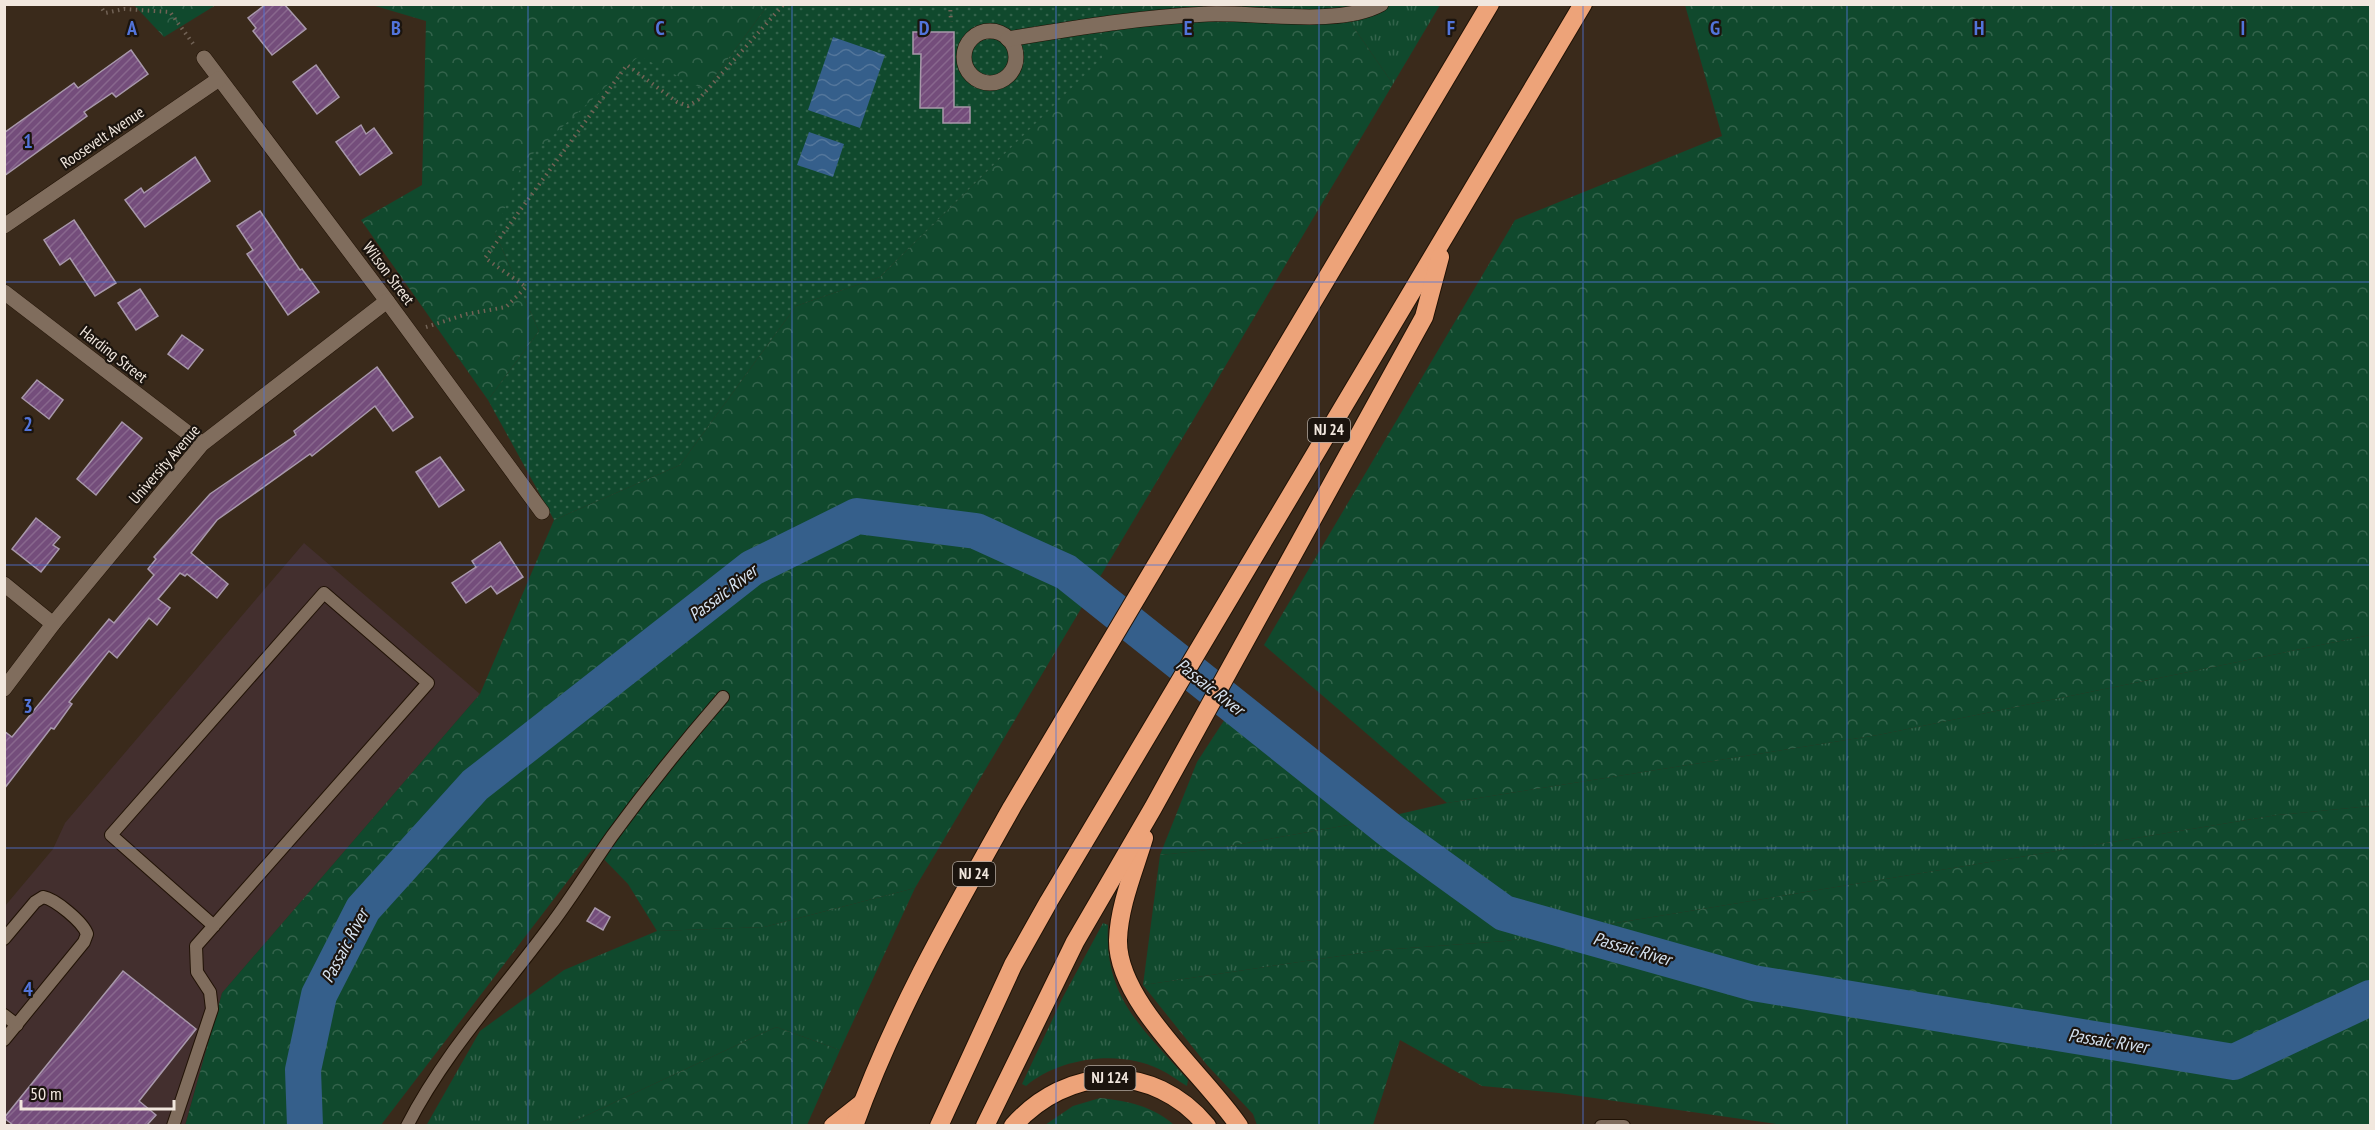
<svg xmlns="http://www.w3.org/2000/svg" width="2375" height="1130" font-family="'PT Sans Narrow',sans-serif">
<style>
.commercial{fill:#432f2e}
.grass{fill:url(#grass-tufts)}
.forest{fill:url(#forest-crowns)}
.park{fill:url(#park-dots)}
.water{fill:url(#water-waves)}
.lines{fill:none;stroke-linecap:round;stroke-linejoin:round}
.river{stroke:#355f8b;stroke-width:36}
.building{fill:url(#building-hatch);stroke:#a898ab;stroke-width:1.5}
.service-casing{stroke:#201205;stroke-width:14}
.minor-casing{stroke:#201205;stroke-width:16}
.motorway-casing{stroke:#201205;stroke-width:20}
.path{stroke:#726356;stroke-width:4;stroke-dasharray:1.5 4.5;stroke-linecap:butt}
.service{stroke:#806d5d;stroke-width:12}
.minor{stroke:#806d5d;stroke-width:15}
.motorway{stroke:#eda379;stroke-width:18}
.grid{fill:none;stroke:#5274da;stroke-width:1.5;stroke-opacity:0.55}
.labels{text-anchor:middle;stroke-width:4.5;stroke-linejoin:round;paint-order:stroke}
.shield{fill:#1b140e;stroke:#b1a8a0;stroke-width:1.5}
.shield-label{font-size:15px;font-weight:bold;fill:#f1e7de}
.street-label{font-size:16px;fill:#f1e7de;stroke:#1b140e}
.water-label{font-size:18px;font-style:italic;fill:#d7e4f2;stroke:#1b140e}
.grid-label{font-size:20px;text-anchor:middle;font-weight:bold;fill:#5274da;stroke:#1b140e;stroke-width:4.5;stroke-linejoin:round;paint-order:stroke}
</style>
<defs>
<pattern id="grass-tufts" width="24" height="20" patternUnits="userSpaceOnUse" patternTransform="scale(1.5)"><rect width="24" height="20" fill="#10492d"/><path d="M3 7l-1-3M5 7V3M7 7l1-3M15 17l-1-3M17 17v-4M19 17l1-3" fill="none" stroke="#33634b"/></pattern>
<pattern id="forest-crowns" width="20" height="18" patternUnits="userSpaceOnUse" patternTransform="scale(1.5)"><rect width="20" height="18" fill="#10492d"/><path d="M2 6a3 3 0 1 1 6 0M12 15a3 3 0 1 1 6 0" fill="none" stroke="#33634b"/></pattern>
<pattern id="park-dots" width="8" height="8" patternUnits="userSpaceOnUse" patternTransform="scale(1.5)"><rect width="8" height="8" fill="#10492d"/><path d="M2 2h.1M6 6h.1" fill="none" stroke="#33634b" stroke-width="1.8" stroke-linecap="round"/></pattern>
<pattern id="water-waves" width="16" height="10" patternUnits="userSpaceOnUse" patternTransform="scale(1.5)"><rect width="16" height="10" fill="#355f8b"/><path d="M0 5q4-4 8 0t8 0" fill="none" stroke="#53769b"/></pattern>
<pattern id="building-hatch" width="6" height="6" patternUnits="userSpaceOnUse" patternTransform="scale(1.5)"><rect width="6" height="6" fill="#744d7b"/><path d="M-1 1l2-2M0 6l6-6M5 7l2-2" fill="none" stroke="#88678d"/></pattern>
</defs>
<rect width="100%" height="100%" fill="#3a2a1b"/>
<!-- commercial -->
<path class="commercial" d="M304,543L480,694L222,993L185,1125L5,1126V906L53,849L65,823Z"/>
<!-- grass -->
<g class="grass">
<path d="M1349,5H1440L1393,84L1352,25Z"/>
<path d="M2370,635V806L2277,815L1506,941L1381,950L1143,985L1160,855L1207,850L1365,822L1447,803L1878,735Z"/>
<path d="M915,888L840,1050L776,1027L566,1125L426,1126L480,1031L564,970L657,931L764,927Z"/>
<path d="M1103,923L1108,925C1104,999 1143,1028 1188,1080L1187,1086C1177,1080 1168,1073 1159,1069C1119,1049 1058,1058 1026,1086L1022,1084L1063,997Z"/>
</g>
<!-- forest -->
<g class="forest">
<path d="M134,5H216L164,37Z"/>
<path d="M372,5H768L705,90L495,233L539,331L488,400L361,220L422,185L426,21Z"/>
<path d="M1102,5H1349L1352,25L1393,84L915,888L764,927L657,931L628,884L593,848L381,1125L185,1126L222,993L480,694L554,520L680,465L796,306L880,277L1101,58Z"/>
<path d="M1685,5H2370V635L1878,735L1447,803L1264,645L1515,220L1722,136Z"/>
<path d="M1225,719L1365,822L1207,850L1160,855L1197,762Z"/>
<path d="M2370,806V1125H1784L1559,1093L1482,1086L1400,1040L1373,1125H1257L1253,1114L1207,1065L1143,985L1381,950L1506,941L2277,815Z"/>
<path d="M776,1027L840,1050L807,1125H566Z"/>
<path d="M1100,1098C1127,1101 1153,1106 1174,1125H1045L1073,1106Z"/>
</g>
<!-- park -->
<path class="park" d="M768,5H1102V58L880,277L796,306L680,465L554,520L488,400L539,331L495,233L522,164L639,56L705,90Z"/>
<!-- water -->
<g class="water">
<path d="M833,37L885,55L860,128L808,110Z"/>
<path d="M809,132L844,144L833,177L797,165Z"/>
</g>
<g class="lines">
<!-- river -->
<path class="river" d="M305,1126L303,1070L319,995L363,909L475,785L752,568L857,516L976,531L1066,572L1392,832L1504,913L1753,983L2234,1062L2370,998"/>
</g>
<!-- building -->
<g class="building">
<path d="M266,4H284L306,29L272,55L253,31L256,28L248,18Z"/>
<path d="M913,32H954V107H970V123H943V108H920L921,54H913Z"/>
<path d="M131,50L148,74L116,97L112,93L84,112L87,116L4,176V133L74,83L78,88Z"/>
<path d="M316,65L339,97L317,114L293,82Z"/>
<path d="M361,125L366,134L374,128L392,153L360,175L336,142Z"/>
<path d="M195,157L210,181L145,227L125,200L141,188L144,193Z"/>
<path d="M260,211L300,270L302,269L319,292L288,315L247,254L253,250L237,226Z"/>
<path d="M74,220L116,283L95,296L70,258L60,265L44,240Z"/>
<path d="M140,289L158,316L136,330L118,303Z"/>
<path d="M182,335L203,350L188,369L168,354Z"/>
<path d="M377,367L413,417L393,431L375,406L312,456L310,454L217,520L191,553L228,584L217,598L187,574L185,576L180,573L158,599L170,608L157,625L149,618L117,658L109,651L69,702L72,704L54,729L51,728L4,789V731L12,737L109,619L114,623L154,575L148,569L156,559L154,557L210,494L296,435L294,431Z"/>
<path d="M37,380L63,400L49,419L22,398Z"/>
<path d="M122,422L142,438L96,495L77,479Z"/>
<path d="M440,457L464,490L439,507L416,472Z"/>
<path d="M36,518L60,537L53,545L59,549L41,572L12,549Z"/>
<path d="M500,542L523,577L497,594L491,586L466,603L452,583L476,567L472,561Z"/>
<path d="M595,908L610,917L603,930L587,921Z"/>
<path d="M123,971L196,1029L139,1101L156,1115L147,1125H13L4,1118Z"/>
</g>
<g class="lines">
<defs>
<g id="service">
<path d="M4,939L35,902L43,897C55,899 83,922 87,934L84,942L4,1040"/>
<path d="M4,1015L17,1025"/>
<path d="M173,1126L212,1009L210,992L197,972L196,946L428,683L324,593L111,835L214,926"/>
<path d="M407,1126C445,1052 501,992 550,926C572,897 591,866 612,836C647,788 684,742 723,697"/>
<path d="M1601,1126H1624"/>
</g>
<g id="minor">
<circle cx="990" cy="57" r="26"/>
<path d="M1008,39C1075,28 1140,17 1208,14C1256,12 1340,27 1381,4"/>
<path d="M204,58L387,301L542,512"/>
<path d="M4,226L219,79"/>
<path d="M4,292L202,444"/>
<path d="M4,584L53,624"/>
<path d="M4,689L53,624L202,444L387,301"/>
</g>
<g id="motorway">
<path d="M1144,838C1134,871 1119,906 1118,940C1117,1003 1205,1075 1239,1126"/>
<path d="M833,1126L862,1103"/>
<path d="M854,1126C894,1014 954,910 1012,807L1490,4"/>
<path d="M939,1126L1013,965L1049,901L1583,4"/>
<path d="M985,1126L1075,942L1153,808L1424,317L1440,257"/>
<path d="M1013,1126C1067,1065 1153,1061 1207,1126"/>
</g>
</defs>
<!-- service casing -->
<use href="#service" class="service-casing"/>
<!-- minor casing -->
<use href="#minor" class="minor-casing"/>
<!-- motorway casing -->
<use href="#motorway" class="motorway-casing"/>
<!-- path -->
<g class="path">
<path d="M99,4L105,13L124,9L170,12L194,45"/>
<path d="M950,4L951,22"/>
<path d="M426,327L467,314L506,307L526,287L485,258L627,65L677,102L688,106L698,100L784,4"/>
</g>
<!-- service -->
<use href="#service" class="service"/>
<!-- minor -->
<use href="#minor" class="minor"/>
<!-- motorway -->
<use href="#motorway" class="motorway"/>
</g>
<!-- grid -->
<path class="grid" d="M264,4V1126M528,4V1126M792,4V1126M1056,4V1126M1319,4V1126M1583,4V1126M1847,4V1126M2111,4V1126M4,282H2370M4,565H2370M4,848H2370"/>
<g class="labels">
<!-- shield labels -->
<g class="shield">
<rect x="1308" y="418" width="42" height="24" rx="4.5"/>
<rect x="953" y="862" width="42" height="24" rx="4.5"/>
<rect x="1084.5" y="1066" width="51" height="24" rx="4.5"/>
</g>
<g class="shield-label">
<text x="1329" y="435">NJ 24</text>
<text x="974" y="879">NJ 24</text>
<text x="1110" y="1083">NJ 124</text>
</g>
<!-- street labels -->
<g class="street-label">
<text transform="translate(102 137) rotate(-34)" y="6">Roosevelt Avenue</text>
<text transform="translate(389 273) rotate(53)" y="6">Wilson Street</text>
<text transform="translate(114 354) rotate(38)" y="6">Harding Street</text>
<text transform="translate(164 464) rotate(-49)" y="6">University Avenue</text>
</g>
<!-- water labels -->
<g class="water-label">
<text transform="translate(723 593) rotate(-37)" y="6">Passaic River</text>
<text transform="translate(1210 687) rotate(38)" y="6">Passaic River</text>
<text transform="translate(345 946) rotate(-62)" y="6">Passaic River</text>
<text transform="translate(1632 949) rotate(16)" y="6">Passaic River</text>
<text transform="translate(2108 1041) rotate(9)" y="6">Passaic River</text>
</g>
</g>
<g class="grid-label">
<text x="132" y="35">A</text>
<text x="396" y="35">B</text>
<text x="660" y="35">C</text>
<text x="924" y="35">D</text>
<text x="1188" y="35">E</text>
<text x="1451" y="35">F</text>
<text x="1715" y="35">G</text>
<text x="1979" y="35">H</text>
<text x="2243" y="35">I</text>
<text x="28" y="148">1</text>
<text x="28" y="431">2</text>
<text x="28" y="713">3</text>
<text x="28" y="996">4</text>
</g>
<!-- border -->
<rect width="2375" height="1130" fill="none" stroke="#f1e7de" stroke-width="12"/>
<!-- scale -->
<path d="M21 1100v9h153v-9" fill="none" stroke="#f1e7de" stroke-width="3"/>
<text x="30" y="1100" font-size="18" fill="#f1e7de" stroke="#1b140e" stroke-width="4.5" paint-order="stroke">50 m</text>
</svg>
